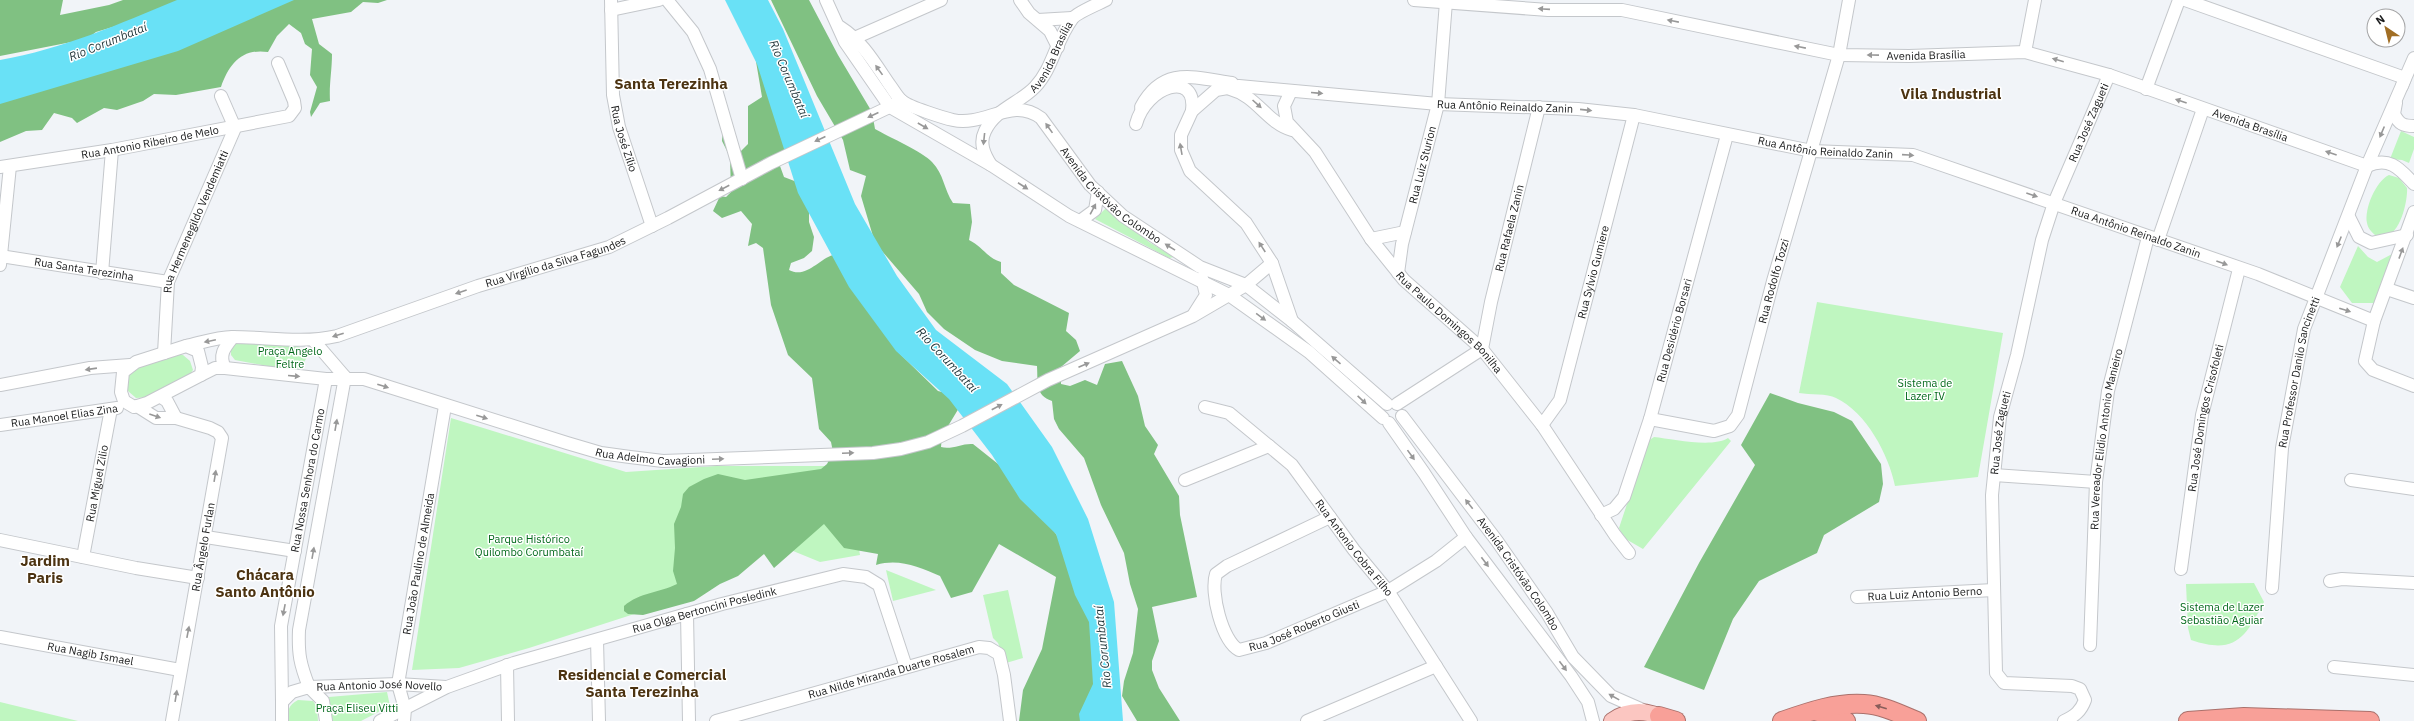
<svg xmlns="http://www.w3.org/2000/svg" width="2414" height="721" font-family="'IBM Plex Sans',sans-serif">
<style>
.green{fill:#bff6c0}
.forest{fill:#80c182}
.water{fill:#69e1f6}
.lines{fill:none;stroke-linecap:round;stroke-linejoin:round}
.minor-casing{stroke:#c4c7cb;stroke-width:14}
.major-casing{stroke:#aa716c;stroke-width:18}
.highway-casing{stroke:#aa716c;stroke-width:20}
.minor{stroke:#fff;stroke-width:12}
.major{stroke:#fbc6c1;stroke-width:16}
.highway{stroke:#f8a098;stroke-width:18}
.oneway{fill:#989898}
.oneway2{fill:#885d5a}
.labels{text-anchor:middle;stroke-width:3;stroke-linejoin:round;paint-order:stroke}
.street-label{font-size:11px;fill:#191a1b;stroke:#fff}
.park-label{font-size:11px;fill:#03691b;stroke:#fff}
.water-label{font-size:12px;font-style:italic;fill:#1f3539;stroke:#fff}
.district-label{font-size:15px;font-weight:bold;fill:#4c3311;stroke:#fff}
</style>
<rect width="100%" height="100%" fill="#f1f4f8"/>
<!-- green -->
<g class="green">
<path d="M2401,131L2414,137V149L2409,163L2402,160L2390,159Z"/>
<path d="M2389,175L2399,178L2407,188C2408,199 2401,231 2388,235C2385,236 2379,236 2376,236C2372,232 2368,229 2367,223C2364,209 2376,181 2389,175Z"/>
<path d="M1107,207L1149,242L1174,257L1169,258L1095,219Z"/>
<path d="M2358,246L2368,257L2377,262L2394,253L2376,303H2352L2340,287Z"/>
<path d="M1817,302L2003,333L1978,477L1895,486C1889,455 1866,412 1836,398C1827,393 1810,395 1799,393Z"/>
<path d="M237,343L298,346L304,351L306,359L301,367L294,371L235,360L231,355V348Z"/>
<path d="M173,355H183L190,361L193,370C182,386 154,397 136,398L128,391L127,380L129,371Z"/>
<path d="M451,418L626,472L716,466H845L860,555L820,562L776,544L690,596L529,648L459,668L412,670Z"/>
<path d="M1654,437C1672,439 1713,448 1728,438L1731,441L1643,549L1624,538L1619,528L1648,441Z"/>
<path d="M886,570L936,590L893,601Z"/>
<path d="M2254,583L2264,602C2245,638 2235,655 2191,640L2188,628L2186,584Z"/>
<path d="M1008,590L1023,658L1006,663L998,643L993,638L983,595Z"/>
<path d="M387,692L390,706L361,721H331L329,697Z"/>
<path d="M298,700L313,701L317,707L318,721H286C288,711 288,705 298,700Z"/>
<path d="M0,702L78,721H0Z"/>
</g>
<!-- forest -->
<g class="forest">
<path d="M0,0H63L60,15L109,5L123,0H204L96,32L87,39L0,56Z"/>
<path d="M270,0H387L378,3L363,2L351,12L312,19L319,44L332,54C332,71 329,84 330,101L320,103L311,117L310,112L317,87L310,75L312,49L305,44L301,33L289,24L277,36L268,52C242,48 229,64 221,87L176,95L154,94L143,101L117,110L104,108L77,123L72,118L54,113L42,130L26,131L0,142V89Z"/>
<path d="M771,0H809L838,55L872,112L875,129C889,137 923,152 932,162C944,174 944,190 953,203L970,204L972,222L969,240C982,246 987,258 1001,262V273L1014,285L1069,313L1066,331L1076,340L1080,351L1061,367V384L1070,386L1085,380L1097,385L1105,364L1122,361L1138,396L1145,426L1158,445L1154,454L1179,496L1180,515L1197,597L1152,607L1159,641L1152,661V670L1159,688L1180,721H1137L1122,696L1124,681L1133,653L1138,609L1130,584L1124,553L1101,505L1084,458L1059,429L1054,419L1052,401C1035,395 1038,383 1037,366L1002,361L975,350L944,329L927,312L919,294L875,243L861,196L866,176L850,170L843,140L817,96Z"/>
<path d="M749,20L788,142L780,166L784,177L797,182L809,208V222L814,237L812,251L804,258L791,263L789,270C806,279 819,259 833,255L898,352L938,391L965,398L942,436L941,447C952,450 962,443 973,444L1017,479L1056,534L1091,593L1100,721H1019L1023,690L1042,649L1056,577L999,544L972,592L951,598L940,576C919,567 899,558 876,565L878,554L844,548L824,524L774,568L764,554L738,576L720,584L694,601L643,615L628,614L624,611V606C640,592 659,593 677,584L673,571L675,548L674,524L681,507L683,494L689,487L704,479L718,474L745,480L821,469L827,464L833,452L831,442L819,429L812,378L788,355L771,305L763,248L756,243L748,246L752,224L741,211L722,218L713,211L720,196L726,197L731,192L730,157L722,141L723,127L740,152L748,144V106L762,97Z"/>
<path d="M1770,393L1798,403L1834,412L1852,421L1881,464L1883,484L1879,502L1824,535L1817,553L1759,581L1733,619L1704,690L1644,667L1699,563L1755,465L1741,445Z"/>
</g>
<!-- water -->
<g class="water">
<path d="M177,0H294L178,51L0,104V60C63,49 119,24 177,0Z"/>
<path d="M725,0H768L783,29L855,204L897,276L936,330L1007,384L1052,447L1088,519L1114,602L1123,721H1080L1079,714L1093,684L1089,622L1075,595L1056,534L1020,499L992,455L949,399L896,351L849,287L798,193L757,64Z"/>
</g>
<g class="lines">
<defs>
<g id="minor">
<path id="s1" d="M611,0L613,95L619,127L652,226"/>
<path d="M667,0L693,32L710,69L742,179"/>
<path d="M826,0L845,42L890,107L991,165L1069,216L1229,295L1309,352L1383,418"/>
<path d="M1020,0L1029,13L1050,31L1058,47"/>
<path id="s2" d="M1414,0L1548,10H1622L1839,55L1909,56L2025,52L2109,75L2367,166C2390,156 2400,169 2414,184"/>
<path d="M2185,0L2405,78L2402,86"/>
<path d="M611,10L659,0"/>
<path d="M1038,20L1072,18"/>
<path id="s3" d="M840,27C862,41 874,62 889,84C893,89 897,97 902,101C909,107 944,118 953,120C985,127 1012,96 1041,118L1090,185L1123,216L1200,267L1246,285L1292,321L1387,404"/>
<path d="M850,40L941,0"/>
<path d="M2025,52L2035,0"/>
<path d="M1230,89C1257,96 1267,123 1292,130"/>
<path d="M2146,89L2179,0"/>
<path id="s4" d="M1291,91L1284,106L1287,122L1315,152L1371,239L1404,280L1482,349L1542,425L1615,535L1629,553"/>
<path d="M2396,103L2394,114C2399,124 2403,126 2414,126"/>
<path d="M1141,107C1163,66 1193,77 1232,83"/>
<path d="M1136,124C1146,86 1197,69 1192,111"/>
<path id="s5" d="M991,165C984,154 979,143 985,131C995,109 1020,103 1035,87C1053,68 1056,40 1072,19C1076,13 1098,4 1106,0"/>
<path id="s6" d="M0,167L112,150L289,116L295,108L294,101L278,63"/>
<path d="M2414,212L2374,321L2365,361L2373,370L2414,386"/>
<path d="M2349,217L2359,237L2371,243L2407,235"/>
<path d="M1080,221L1095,210L1098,192"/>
<path d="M1371,239L1405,232"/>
<path d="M2158,240L2203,109"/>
<path id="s7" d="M0,256L168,282"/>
<path d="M1272,263L1292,321"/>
<path d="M0,265L10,166"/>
<path d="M102,273L112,150"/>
<path id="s8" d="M1398,273L1402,244L1438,104L1446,2"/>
<path d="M2387,289L2414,298"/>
<path d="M1194,314L1206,295L1202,278"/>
<path d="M314,341L345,377"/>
<path id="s9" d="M186,346C200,343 217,337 232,337C269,337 299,344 337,336L478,286L609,247L668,218L771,163L902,101"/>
<path d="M186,346L198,351L202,367L201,375L147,403L134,407L124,401L121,392L123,372L136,362Z"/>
<path id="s10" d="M1482,349L1491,302L1539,107"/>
<path id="s11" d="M164,353L168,282L235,128L221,96"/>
<path d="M225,368C218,355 225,347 233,337"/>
<path id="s12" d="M201,375L215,368H225L326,379H364L567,443L601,453L630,457L663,461L873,453L901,449L928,442L962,426L1048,380L1193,316L1246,285L1272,263L1246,223L1190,171L1181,150V135L1192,111L1216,90L1239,86L1438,104L1578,109L1634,115L1812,151L1913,155L2258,274L2374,321"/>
<path id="s13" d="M345,377L299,630C298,654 300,664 309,687L398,684L446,687"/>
<path d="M0,385L90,368L130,365"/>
<path d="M161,397L167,401L176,418"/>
<path d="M1397,404L1482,349"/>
<path d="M137,406L156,418H176L210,428L218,432L222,438L172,721"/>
<path id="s14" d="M1205,407L1229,413L1292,465L1354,550L1388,591L1471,721"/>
<path id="s15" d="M1402,416L1497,541L1547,613L1573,657L1611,696L1645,711"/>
<path id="s16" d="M1650,419L1714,431L1730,426L1738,415L1773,281L1839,55L1849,0"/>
<path d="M1389,423L1424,473L1466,537L1571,676L1588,702L1593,721"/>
<path id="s17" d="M0,425L117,408"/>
<path id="s18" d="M1542,425L1560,400L1634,115"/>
<path d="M1994,475L2096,482"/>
<path d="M1185,480L1269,446"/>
<path d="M2351,480L2414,489"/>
<path id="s19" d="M1601,515L1614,509L1624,497L1650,419L1727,135"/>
<path id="s20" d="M1330,517L1227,566L1216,574C1210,592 1222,641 1239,650L1266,643L1388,591L1436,561L1466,537"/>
<path d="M206,537L295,551"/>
<path d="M0,540L136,568L198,578"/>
<path id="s21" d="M83,557L111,409"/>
<path id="s22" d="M2181,569L2202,415L2239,269"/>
<path d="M2330,581L2342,579L2414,583"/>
<path id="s23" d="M2272,588L2282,448L2304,329L2367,166L2414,58"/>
<path id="s24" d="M1857,597L1994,590"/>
<path d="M687,614L689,721"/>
<path id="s25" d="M0,637L180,670"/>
<path d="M597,640L599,721"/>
<path id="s26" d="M2090,645L2096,482L2108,391L2148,237"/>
<path d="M507,665L508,721"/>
<path d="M2334,667L2414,675"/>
<path id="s27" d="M282,702L281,626L326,379"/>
<path d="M282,721V702L292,692L309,687L323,701L326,721"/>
<path id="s28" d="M380,721L447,687L514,663L722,604L843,574L866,577L879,585L906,667"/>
<path id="s29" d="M404,721L405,709L398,684L445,406"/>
<path id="s30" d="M716,721L979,647L989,648L999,654L1004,675L1010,721"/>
<path d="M1307,721L1436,666"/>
<path id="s31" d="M2064,721C2075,716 2081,711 2085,700L2080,689L2072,686L2004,683L1996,673L1992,495L2000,417L2017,355L2042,240L2054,203L2109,75"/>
</g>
<path id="major" d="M1612,721C1629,709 1649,709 1666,721"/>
<g id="highway">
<path d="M1818,712L1830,713L1846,721"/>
<path d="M1659,716L1676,721"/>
<path d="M1782,721C1808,712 1836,702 1864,704C1882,705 1900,714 1917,721"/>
<path d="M2188,721L2244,717L2370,721"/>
</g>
</defs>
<!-- minor casing -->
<use href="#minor" class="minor-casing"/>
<!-- major casing -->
<use href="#major" class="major-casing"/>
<!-- highway casing -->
<use href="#highway" class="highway-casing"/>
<!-- minor -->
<use href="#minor" class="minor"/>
<!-- major -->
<use href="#major" class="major"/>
<!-- highway -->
<use href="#highway" class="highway"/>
</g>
<!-- one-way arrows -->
<defs><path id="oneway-solid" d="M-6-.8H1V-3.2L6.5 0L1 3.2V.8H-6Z"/></defs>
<g class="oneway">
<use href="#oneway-solid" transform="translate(1544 9) rotate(-176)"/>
<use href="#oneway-solid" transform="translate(1673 21) rotate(-169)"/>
<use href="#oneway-solid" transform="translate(1800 47) rotate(-169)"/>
<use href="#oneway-solid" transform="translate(1873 55) rotate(-179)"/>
<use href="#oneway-solid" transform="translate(2058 60) rotate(-164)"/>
<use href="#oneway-solid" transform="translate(879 70) rotate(-126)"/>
<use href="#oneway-solid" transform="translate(1317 93) rotate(5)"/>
<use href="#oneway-solid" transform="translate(2181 101) rotate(-161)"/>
<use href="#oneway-solid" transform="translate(1257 104) rotate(42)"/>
<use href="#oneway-solid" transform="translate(1586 110) rotate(6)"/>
<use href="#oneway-solid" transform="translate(873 115) rotate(155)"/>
<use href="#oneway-solid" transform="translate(923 126) rotate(30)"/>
<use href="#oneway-solid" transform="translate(1049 128) rotate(-125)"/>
<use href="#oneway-solid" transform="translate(2382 132) rotate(113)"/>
<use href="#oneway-solid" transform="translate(820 139) rotate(155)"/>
<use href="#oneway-solid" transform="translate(984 139) rotate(96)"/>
<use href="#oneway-solid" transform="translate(1181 149) rotate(-100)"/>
<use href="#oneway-solid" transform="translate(2331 153) rotate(-161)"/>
<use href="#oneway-solid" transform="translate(1908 155) rotate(4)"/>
<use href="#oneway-solid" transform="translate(1023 186) rotate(33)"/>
<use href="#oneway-solid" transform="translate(724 188) rotate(152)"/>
<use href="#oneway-solid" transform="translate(2032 195) rotate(19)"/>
<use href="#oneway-solid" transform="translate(1093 209) rotate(-62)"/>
<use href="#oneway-solid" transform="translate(2339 242) rotate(112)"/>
<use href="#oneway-solid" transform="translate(1170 247) rotate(-148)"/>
<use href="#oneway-solid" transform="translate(1262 247) rotate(-123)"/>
<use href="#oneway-solid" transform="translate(2401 253) rotate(-70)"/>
<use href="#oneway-solid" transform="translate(2222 263) rotate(20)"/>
<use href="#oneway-solid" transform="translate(461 292) rotate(161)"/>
<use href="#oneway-solid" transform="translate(2345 310) rotate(17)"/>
<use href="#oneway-solid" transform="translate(1261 317) rotate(36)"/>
<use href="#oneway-solid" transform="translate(338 335) rotate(162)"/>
<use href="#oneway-solid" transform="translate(210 341) rotate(168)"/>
<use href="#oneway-solid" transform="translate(1336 360) rotate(-139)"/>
<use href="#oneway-solid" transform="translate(1084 365) rotate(-23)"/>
<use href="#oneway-solid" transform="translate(91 369) rotate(172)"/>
<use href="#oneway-solid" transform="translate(294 376) rotate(5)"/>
<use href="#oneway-solid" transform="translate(383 386) rotate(18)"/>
<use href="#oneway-solid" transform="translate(1362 400) rotate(43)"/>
<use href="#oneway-solid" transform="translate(997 407) rotate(-28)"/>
<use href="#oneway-solid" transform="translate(155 416) rotate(19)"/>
<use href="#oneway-solid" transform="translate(482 417) rotate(17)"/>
<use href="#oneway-solid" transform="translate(336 425) rotate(-80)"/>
<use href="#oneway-solid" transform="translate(848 453) rotate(-2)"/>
<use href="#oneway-solid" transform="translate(1411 455) rotate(54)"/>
<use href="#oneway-solid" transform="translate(718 459) rotate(-2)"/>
<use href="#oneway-solid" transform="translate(215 476) rotate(-81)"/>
<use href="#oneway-solid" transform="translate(1469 504) rotate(-128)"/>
<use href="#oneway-solid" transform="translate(313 553) rotate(-80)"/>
<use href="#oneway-solid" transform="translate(1485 562) rotate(53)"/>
<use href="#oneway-solid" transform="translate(284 610) rotate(101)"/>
<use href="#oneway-solid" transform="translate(188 632) rotate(-79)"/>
<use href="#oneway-solid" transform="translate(1563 666) rotate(53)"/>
<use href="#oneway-solid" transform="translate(176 696) rotate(-81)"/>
<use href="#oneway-solid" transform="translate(1614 697) rotate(-151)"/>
</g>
<use class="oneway2" href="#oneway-solid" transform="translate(1881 707) rotate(-164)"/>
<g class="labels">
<!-- street labels -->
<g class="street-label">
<text dy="4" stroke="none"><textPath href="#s2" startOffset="517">Avenida Brasília</textPath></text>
<text dy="4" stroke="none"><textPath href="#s5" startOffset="138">Avenida Brasília</textPath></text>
<text dy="4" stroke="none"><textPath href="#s12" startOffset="1642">Rua Antônio Reinaldo Zanin</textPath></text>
<text dy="4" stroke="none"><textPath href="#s31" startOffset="697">Rua José Zagueti</textPath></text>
<text dy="4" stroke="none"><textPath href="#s2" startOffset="853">Avenida Brasília</textPath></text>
<text dy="4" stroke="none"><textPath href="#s1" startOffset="140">Rua José Zílio</textPath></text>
<text dy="4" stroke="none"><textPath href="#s6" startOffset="152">Rua Antonio Ribeiro de Melo</textPath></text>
<text dy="4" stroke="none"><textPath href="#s12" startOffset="1966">Rua Antônio Reinaldo Zanin</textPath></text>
<text dy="4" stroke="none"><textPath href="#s8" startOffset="111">Rua Luiz Sturion</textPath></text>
<text dy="4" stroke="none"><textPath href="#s3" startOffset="348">Avenida Cristóvão Colombo</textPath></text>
<text dy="4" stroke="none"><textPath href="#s11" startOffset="137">Rua Hermenegildo Vendemiatti</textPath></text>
<text dy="4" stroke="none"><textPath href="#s10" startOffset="124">Rua Rafaela Zanin</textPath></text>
<text dy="4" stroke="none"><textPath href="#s12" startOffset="2290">Rua Antônio Reinaldo Zanin</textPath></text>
<text dy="4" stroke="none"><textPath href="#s9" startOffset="383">Rua Virgílio da Silva Fagundes</textPath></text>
<text dy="4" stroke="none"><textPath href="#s7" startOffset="85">Rua Santa Terezinha</textPath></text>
<text dy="4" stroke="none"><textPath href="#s18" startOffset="163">Rua Sylvio Gumiere</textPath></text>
<text dy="4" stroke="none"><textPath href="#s16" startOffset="234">Rua Rodolfo Tozzi</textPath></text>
<text dy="4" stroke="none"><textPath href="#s4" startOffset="292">Rua Paulo Domingos Bonilha</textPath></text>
<text dy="4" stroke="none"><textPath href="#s19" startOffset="204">Rua Desidério Borsari</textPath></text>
<text dy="4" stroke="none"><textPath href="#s23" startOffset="218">Rua Professor Danilo Sancinetti</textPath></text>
<text dy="4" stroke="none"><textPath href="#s17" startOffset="65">Rua Manoel Elias Zina</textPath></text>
<text dy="4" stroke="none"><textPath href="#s22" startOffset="153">Rua José Domingos Crisofoleti</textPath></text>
<text dy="4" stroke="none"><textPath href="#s31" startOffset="373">Rua José Zagueti</textPath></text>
<text dy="4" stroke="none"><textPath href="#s26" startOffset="207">Rua Vereador Elidio Antonio Manieiro</textPath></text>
<text dy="4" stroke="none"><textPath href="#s12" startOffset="463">Rua Adelmo Cavagioni</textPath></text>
<text dy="4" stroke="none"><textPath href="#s27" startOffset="224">Rua Nossa Senhora do Carmo</textPath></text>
<text dy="4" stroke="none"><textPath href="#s21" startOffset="75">Rua Miguel Zilio</textPath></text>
<text transform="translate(203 547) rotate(-80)" y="4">Rua Ângelo Furlan</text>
<text dy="4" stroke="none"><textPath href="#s14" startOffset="210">Rua Antonio Cobra Filho</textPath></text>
<text dy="4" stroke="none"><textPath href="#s29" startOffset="160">Rua João Paulino de Almeida</textPath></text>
<text dy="4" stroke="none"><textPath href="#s15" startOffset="196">Avenida Cristóvão Colombo</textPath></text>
<text dy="4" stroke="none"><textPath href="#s24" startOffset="68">Rua Luiz Antonio Berno</textPath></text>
<text dy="4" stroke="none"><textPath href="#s28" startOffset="344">Rua Olga Bertoncini Posledink</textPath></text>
<text dy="4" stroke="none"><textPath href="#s20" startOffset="280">Rua José Roberto Giusti</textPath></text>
<text dy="4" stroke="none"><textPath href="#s25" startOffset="92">Rua Nagib Ismael</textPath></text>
<text dy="4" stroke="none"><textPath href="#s30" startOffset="182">Rua Nilde Miranda Duarte Rosalem</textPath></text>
<text dy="4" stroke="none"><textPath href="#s13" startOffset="386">Rua Antonio José Novello</textPath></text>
</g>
<!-- park labels -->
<g class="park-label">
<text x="290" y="355">Praça Angelo<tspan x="290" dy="13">Feltre</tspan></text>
<text x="1925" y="387">Sistema de<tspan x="1925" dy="13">Lazer IV</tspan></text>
<text x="529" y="543">Parque Histórico<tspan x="529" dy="13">Quilombo Corumbataí</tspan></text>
<text x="2222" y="611">Sistema de Lazer<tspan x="2222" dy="13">Sebastião Aguiar</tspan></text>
<text x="357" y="712">Praça Eliseu Vitti</text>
</g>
<!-- water labels -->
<g class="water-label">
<text transform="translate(108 42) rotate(-22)" y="4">Rio Corumbataí</text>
<text transform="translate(789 79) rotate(67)" y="4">Rio Corumbataí</text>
<text transform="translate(947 360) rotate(47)" y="4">Rio Corumbataí</text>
<text transform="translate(1103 647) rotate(-96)" y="4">Rio Corumbataí</text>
</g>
<!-- district labels -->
<g class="district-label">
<text x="671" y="89">Santa Terezinha</text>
<text x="1951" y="99">Vila Industrial</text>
<text x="45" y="566">Jardim<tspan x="45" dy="17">Paris</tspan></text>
<text x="265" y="580">Chácara<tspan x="265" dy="17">Santo Antônio</tspan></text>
<text x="642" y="680">Residencial e Comercial<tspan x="642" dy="17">Santa Terezinha</tspan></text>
</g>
</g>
<!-- north arrow -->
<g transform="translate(2386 28) rotate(325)"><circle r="19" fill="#ffffff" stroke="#a3a3a4"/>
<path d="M0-3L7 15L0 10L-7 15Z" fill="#a16e24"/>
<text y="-6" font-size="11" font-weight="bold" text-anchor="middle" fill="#191a1b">N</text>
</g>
</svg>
